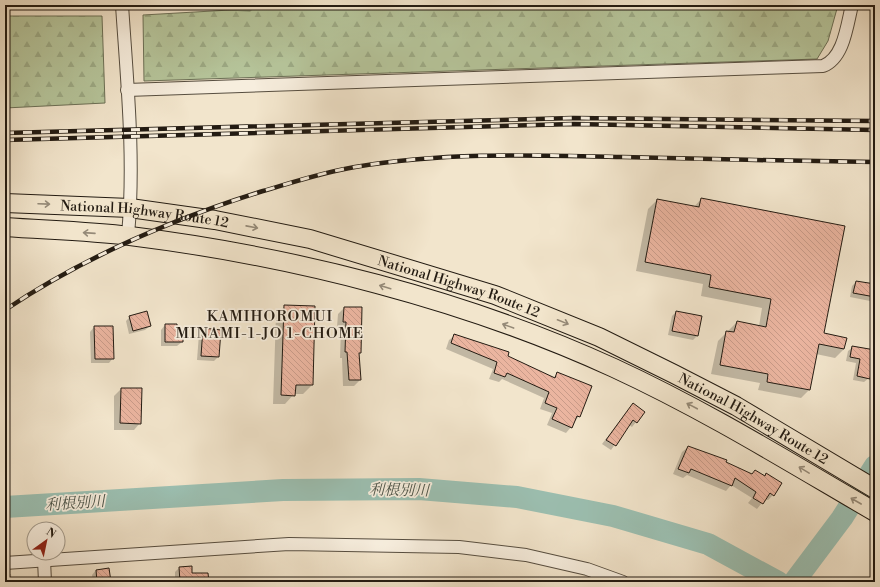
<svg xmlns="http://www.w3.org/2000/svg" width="880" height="587" font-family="'Libre Bodoni','Noto Serif JP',serif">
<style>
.forest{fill:url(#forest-firs);stroke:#6c7056}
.shadow{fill:#0003}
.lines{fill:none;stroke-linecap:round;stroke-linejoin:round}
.river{stroke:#9cc0b2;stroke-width:22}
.building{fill:url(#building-back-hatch);stroke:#231b12}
.minor-casing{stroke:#574e40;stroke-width:14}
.highway-casing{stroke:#231b12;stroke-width:20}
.minor{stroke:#f7eede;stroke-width:12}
.highway{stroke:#f2e5cc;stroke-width:18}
.rail-casing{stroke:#231b12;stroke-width:4.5}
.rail{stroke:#f7eede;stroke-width:3;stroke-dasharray:9;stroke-linecap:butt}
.oneway{stroke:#958a78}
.labels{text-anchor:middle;stroke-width:3.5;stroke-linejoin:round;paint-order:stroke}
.street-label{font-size:14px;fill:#231b12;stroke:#f7eede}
.neighbourhood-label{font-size:15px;letter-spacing:1px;fill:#231b12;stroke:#f7eede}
.water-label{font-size:15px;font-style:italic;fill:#4d554a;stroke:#f7eede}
</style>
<defs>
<pattern id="forest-firs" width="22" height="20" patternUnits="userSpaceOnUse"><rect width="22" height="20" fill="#b6c59b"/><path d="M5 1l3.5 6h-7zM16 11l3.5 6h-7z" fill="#9ca984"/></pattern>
<pattern id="building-back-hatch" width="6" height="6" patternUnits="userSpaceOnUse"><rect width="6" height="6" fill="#ebb5a0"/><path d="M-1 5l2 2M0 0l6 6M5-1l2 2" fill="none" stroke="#c99b89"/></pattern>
</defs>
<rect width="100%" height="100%" fill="#f2e5cc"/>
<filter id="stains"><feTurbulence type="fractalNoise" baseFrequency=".005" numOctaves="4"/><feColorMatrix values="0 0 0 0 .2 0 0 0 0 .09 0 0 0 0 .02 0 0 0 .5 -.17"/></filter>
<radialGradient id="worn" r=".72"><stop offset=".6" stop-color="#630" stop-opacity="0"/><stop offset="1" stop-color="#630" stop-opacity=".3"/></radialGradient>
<!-- forest -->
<g class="forest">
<path d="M317,5H838L828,41L817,59L144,81L143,15Z"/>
<path d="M5,16H102L105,103L5,108Z"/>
</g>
<!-- shadow -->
<g class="shadow">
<path d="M225,5H252V10L250,12L225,10Z"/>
<path d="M701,199L823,334L844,349L835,358L816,354L810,389L801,398L758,390L760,383L711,374L718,341L737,322L759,326L762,308L701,296L703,284L636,271L648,209L657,200L694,207Z"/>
<path d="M856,282L875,285V302L850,297L852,286Z"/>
<path d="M285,306L312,385L303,394H294L285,404H273L276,315Z"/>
<path d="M344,308H361L358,354L360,380L354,386H343L342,358H340L341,328L337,327L338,314Z"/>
<path d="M676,312L697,336L693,340L668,335L672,316Z"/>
<path d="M130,317L150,326L145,330L129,334L126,321Z"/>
<path d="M165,325L176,331L182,342L177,346H161V330Z"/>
<path d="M94,327L113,358L109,363H91L90,332Z"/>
<path d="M203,329L218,357L214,361L197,360L199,334Z"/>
<path d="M455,335L553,378L558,373L579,416L571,427L566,433L547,425L552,413L540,409L544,398L502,379L499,382L489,379L493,369L446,349L449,340Z"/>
<path d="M853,347L874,351L869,378L864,382L853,380L856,363L846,361L848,351Z"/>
<path d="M121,389H141L140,423L134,430H114V396Z"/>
<path d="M629,409L644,412L632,427L629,425L611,450L602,444Z"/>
<path d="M688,447L752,474L764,477L766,475L773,495L768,500L765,499L757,509L748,503L752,498L731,485L726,491L687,475L683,478L673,474L682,452Z"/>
<path d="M191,567L189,582H175V572L179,568Z"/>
<path d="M96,570L110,582H93L92,575Z"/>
<path d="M5,574H11L12,582H5Z"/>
</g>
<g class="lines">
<!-- river -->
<g class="river">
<path d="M5,507L283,490L419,489L517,497L613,516L708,544L778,582"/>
<path d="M794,582L842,518L875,466"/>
</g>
</g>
<!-- building -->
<g class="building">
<path d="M701,198L845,226L824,333L847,338L844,349L819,344L810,390L767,382L768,374L720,365L726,331L734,332L737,321L766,327L771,299L709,287L711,275L645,262L657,199L699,207Z"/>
<path d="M856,281L875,284V297L853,293Z"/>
<path d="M284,305L315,306L313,385H296L295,396L281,395Z"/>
<path d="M344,307H362L361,353H359L361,380H349L347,352H345L346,322H343Z"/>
<path d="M147,311L151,326L133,331L129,316Z"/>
<path d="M676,311L702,316L698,336L672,331Z"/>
<path d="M165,324H177V330H183V342H165Z"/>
<path d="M94,326H113L114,359H95Z"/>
<path d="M203,328L221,330L219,357L201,356Z"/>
<path d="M454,334L509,352L508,356L555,378L557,372L592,386L580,417L577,416L572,428L552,419L557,408L545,403L549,392L507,373L505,377L494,373L497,362L451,343Z"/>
<path d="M852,346L875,350L870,379L857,376L860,359L850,357Z"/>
<path d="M121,388H142L141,424L120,423Z"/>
<path d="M633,403L645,412L637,423L633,420L616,446L606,440Z"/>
<path d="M688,446L727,460L726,462L752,474L755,470L765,476L766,473L782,483L774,496L770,493L763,504L753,498L756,492L735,478L732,486L691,469L689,473L678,469Z"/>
<path d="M192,566V573H208L209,582H180L179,567Z"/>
<path d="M109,568L111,582H97L96,570Z"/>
</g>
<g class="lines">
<defs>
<g id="minor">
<path d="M122,5C127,81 135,159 128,235"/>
<path d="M127,90L823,66C844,58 847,25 852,5"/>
<path d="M44,560L45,582"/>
<path d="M5,563L289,544L459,547L526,555L587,569L623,582"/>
</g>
<g id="highway">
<path id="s1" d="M5,203L130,208L215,220L310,239L495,295L599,337L674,374L736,406L875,489"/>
<path d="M5,227C47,230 89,231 130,236C292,256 466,300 614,368C705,410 789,462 875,512"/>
</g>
</defs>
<!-- minor casing -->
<use href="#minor" class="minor-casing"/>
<!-- highway casing -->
<use href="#highway" class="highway-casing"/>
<!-- minor -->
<use href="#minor" class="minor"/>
<!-- highway -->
<use href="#highway" class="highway"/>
<defs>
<g id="rail">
<path d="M5,133L573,118L875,121"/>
<path d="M5,140L574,124L875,130"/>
<path d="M5,310C84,257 173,219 263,191C294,182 324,172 355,167C443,152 533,155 622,157C706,159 791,161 875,162"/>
</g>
</defs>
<!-- rail casing -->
<use href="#rail" class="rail-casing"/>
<!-- rail -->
<use href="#rail" class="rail"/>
</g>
<!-- one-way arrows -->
<defs><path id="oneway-shaft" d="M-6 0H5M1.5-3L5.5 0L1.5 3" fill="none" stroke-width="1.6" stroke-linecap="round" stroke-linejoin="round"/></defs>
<g class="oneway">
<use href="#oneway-shaft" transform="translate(44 204) rotate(2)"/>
<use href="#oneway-shaft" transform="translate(252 227) rotate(11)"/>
<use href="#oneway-shaft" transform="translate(89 233) rotate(-176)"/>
<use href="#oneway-shaft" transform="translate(385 287) rotate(-163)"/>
<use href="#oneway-shaft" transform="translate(563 322) rotate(22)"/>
<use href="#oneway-shaft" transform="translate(508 326) rotate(-160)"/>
<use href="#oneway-shaft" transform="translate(692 406) rotate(-152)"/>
<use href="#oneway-shaft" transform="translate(804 470) rotate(-149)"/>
<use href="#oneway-shaft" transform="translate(856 501) rotate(-150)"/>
</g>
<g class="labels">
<!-- street labels -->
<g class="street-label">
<text dy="5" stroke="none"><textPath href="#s1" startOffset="140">National Highway Route 12</textPath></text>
<text dy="5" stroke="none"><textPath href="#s1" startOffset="464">National Highway Route 12</textPath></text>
<text dy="5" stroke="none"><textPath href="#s1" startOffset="788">National Highway Route 12</textPath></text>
</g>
<!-- neighbourhood labels -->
<g class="neighbourhood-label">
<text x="270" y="321">KAMIHOROMUI<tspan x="270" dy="17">MINAMI-1-JO 1-CHOME</tspan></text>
</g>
<!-- water labels -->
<g class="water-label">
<text transform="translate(399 490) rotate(1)" y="5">利根別川</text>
<text transform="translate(75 503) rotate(-4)" y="5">利根別川</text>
</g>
</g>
<!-- margin -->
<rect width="880" height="587" fill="none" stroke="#f2e5cc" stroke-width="20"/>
<rect x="6" y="6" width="868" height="575" fill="none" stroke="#231b12" stroke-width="2"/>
<rect x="10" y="10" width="860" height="567" fill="none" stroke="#231b12"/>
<!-- north arrow -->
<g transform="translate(46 541) rotate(33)"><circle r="19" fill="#f7eede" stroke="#a29a8c"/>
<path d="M0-3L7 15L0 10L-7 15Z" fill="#8f2418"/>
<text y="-6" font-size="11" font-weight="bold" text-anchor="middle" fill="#231b12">N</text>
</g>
<rect width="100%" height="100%" filter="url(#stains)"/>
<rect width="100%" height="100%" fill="url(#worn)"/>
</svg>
